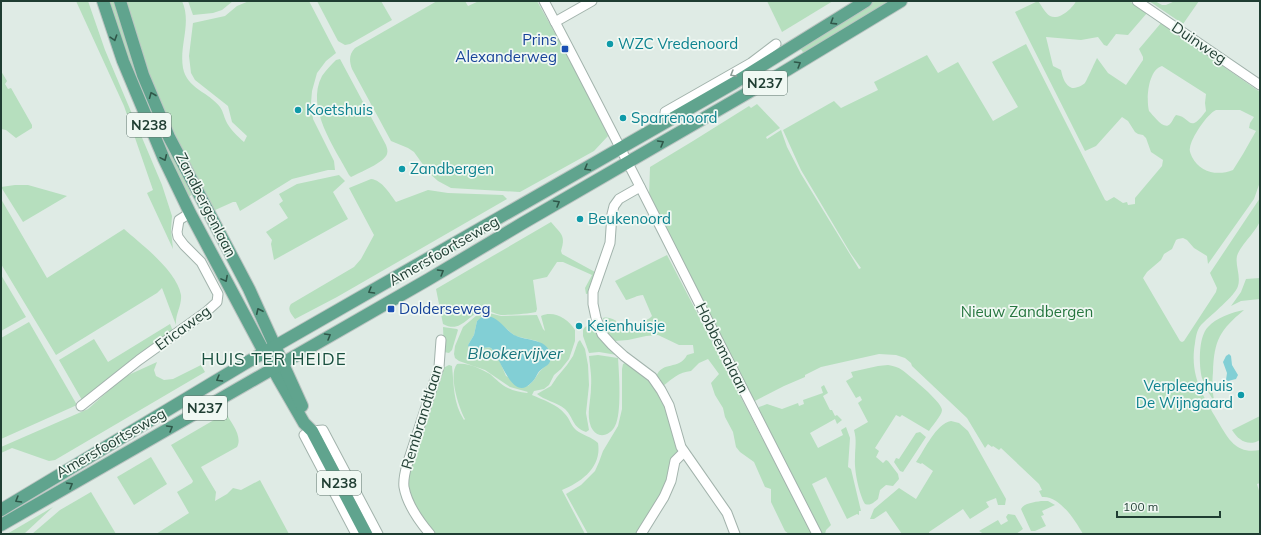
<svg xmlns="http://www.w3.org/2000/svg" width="1261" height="535" font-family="Mulish,sans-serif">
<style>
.green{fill:#b6dfbe;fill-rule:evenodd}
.water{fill:#82cfd5}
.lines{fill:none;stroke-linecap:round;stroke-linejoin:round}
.minor-casing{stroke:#a2b3ac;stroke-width:11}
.major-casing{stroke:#bcc5c2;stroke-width:14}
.minor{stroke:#fff;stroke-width:9}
.major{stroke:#60a48e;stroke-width:12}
.oneway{stroke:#2f5749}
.oneway2{stroke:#8f9e98}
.culture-dot{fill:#0f9aa8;stroke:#f0f8f3;stroke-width:1.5}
.transit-dot{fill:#1a4fb4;stroke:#f0f8f3;stroke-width:1.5}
.labels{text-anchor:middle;stroke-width:3.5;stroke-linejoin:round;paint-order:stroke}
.shield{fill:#f0f8f3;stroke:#5e756c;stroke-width:1}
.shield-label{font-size:14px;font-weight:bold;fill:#1f3d32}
.transit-label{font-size:15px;fill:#164399;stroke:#f0f8f3;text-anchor:end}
.street-label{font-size:15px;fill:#1f3d32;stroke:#f0f8f3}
.culture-label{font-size:15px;fill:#0d838f;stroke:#f0f8f3;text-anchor:start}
.park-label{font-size:15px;fill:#26763f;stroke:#f0f8f3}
.water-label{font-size:16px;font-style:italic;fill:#15737c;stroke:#f0f8f3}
.quarter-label{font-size:17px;letter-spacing:1px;fill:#19503f;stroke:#f0f8f3}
</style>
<rect width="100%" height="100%" fill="#dfebe5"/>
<!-- green -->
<g class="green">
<path d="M76,1H88L105,50L162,185L172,216L171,230L173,249L147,193L153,190L124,106Z"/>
<path d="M106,1H117L193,194L187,198L137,84Z"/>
<path d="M125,1H182C192,23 179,45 183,68C187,89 209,92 220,107C223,111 224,117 226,121C229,128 238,137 244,142L247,136L232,122L228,106L195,80L191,73L189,56L193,23L225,16L237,6L249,1H309L335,51L336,53L326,61L317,73L312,91L311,103L313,119L334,161L335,170H328L292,179L240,211L236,202H233L213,211L168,122L141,55Z"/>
<path d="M188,1H233L222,10L213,13L193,15Z"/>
<path d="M317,1H381L392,20L350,44L345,45L338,41Z"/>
<path d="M437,1H465L468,6L479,1H537L583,83L608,136L594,151L520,192L451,188L438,181L429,173L414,152L408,148L391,141L352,69C349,61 349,54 355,48Z"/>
<path d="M767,1H833L782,32Z"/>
<path d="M873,1H894L805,55L800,48Z"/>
<path d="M1038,1C1042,6 1045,13 1050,16C1059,21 1073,8 1076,1H1129L1147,13L1128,35L1116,34L1107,46L1104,45L1098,37L1081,40L1046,37L1053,66L1061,70C1063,79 1065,85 1072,88C1076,88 1082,86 1085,83C1086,82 1095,62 1097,58L1108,73L1126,85L1143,60V57L1139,49L1161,23L1260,92V182L1254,199L1208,264L1207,256L1194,248L1187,240L1183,238L1178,239L1176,240L1172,249L1164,254L1161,260L1147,272L1143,278L1180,341L1182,342L1184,341L1216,292L1217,288L1210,273L1260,198C1260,205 1261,213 1260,220C1258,230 1241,244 1237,256C1235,265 1241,276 1238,286C1235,296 1211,315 1203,323C1197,328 1196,336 1195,343C1189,377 1204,397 1220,425C1230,442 1238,454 1260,450V483L1257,484L1260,494V534H1083C1075,520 1059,495 1042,497L1039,491L1042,490L1039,484L1001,448L999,450L993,446L992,447L988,444L985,448L967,418L912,366L911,363L905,358L896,355L879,354L821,367L805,375V377L784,386L753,402L649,197L650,167L693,141L749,106L751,108L757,104L780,128L766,137L767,139L781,130L787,147L801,174L859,269L861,268L851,254L801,170L783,130L834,101L841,108L878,90L874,82L927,55L938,73L958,62L993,121L1018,107L992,62L1026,44L1105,200L1107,201L1114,197L1123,203L1127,202L1128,205L1135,204V198L1162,166L1163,160L1151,152L1146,138L1143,135L1138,134L1135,132L1128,121L1122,117L1096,146L1085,151L1015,12ZM1162,66L1206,94L1205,103L1206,111C1188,135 1192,117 1176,115C1173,118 1173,121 1170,124C1164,131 1153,115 1149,111C1146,99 1148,70 1162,66ZM1216,110H1240L1254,117L1250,123L1249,128L1256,131L1243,154L1233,170C1218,176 1200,173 1192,157C1191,154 1189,151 1190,148C1191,138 1207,114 1216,110Z"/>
<path d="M1149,1H1155L1162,5H1166L1175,1H1199L1183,24Z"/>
<path d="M340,59L386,145C387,148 388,151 387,154C385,162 359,173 351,177L349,175C335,148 305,108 322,76C326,70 331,65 336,60Z"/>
<path d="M1,71L7,81L5,84L8,89L11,88L32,125V128L16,138L6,130L1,129Z"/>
<path d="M339,175L345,181L333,192L348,219L274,260L271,244L272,240L266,232L288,218L279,204L283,201L279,194L297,184Z"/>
<path d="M371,179C382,180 390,194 396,202L428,190L448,193L503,195L507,199L337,297L295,319C291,314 287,310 291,304L354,267L361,259L374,235L349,188Z"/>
<path d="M15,185H28L67,196L23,222L1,187Z"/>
<path d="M1,199L47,278L124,229C141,244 177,271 181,295C182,306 175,314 176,325L162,288L157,293L56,355L1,264Z"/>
<path d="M551,222C561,234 566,235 561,251L562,254L595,272L590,293L586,294L585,288L592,275L563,262H557L547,277L533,280L537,309L536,312C528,314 509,315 501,315C495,314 489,310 482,311C467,315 461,334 443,324L436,289Z"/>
<path d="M667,255L812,534H789L785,531L771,502V489L765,487L754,462L740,452L736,447L733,432L725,417L723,408L715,395L711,383L719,374L708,359L699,363L691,371C679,372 672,379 663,386L656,377C662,360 679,371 687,355L694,353L693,345H679L658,335L646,336L628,340L615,341L608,333L603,318C615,315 622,330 633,327C638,326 644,321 650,318L652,316L643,295C637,295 632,299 626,300L615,281Z"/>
<path d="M1,275L26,317L1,331Z"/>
<path d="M1260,278V299L1241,301L1231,306L1241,292L1246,279Z"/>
<path d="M1244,310C1220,330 1214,340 1213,372C1212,383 1212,393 1215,403C1210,395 1205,387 1202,378C1199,366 1198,337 1208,327C1216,318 1232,312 1244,310Z"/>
<path d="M485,312L501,316L537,315L543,329L545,331L541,316C554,310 568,319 575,330V341L569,359L561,369L554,375L549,385L544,389L534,391L532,395C543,400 557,404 565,414C570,419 571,426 576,430C582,435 592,437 598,443C602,467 582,482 562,490L585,534H435L418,511L408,488V475L443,368L449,365L452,366C454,385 453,403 464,420L465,419C459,408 448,375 457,364C467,362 482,369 490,374C496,379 501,385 508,388C514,391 520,392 527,393L528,392L510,387L485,370L459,361L455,358L454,354L455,346L463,327L477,315ZM486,316L497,321L515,336L537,341L546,347L550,362L540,371L534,380L528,386L506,376L498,357L491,348C482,346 478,350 469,347L468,345L474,335L477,321Z"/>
<path d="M29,322L77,405L1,439V338Z"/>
<path d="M170,324L173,331L82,400L59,360L94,339L108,362Z"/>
<path d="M591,324L595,326L617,355L599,352L589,353L583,336V330L585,327Z"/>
<path d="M443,327L457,329L458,330L452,350L449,353L444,352Z"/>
<path d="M580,340L585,349L588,365L589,385L586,413L589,430L586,432C572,427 574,418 565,409C556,402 544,400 537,394L551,386L557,377L567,365L573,356L578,342Z"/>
<path d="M598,355L618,358C619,373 622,414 615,426C612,432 606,436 600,435C596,434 593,431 591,427C586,414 591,401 591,387C592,377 590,367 589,356Z"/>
<path d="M157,362L154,370L156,376L164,380L173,379L201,365L205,372L55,460L49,461L12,448L1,453V447L88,409L124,377Z"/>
<path d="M627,362L645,374L662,398L680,448L665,486L637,534H588L566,494L581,485L595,471L599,462L603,451L618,426L622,409V369L623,364Z"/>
<path d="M888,365C893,366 898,367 902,370C910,376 942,402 942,410C942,415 932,426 929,431L902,415L900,417L896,415L875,448L879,451L876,457L883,463L886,460L888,461L898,474L899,479L893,486L886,485L880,490L878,499C874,502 871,506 865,504C859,494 854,470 855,458C855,448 857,440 854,430L868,422L858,403L862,400L860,396L856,398L846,381L853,377L851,372L878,366Z"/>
<path d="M824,385L828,393L823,396L830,410H832L835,416L837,415L842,420L837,424L835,419L810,433L818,448L843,435L841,430L846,427L850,438L848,467L851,469L861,511H859V515L857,514L847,519L826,477L812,484L831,525L826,530L825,534H820L758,409L759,407L767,404L782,409L798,403L799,406L804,404L803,400L823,393L821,387Z"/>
<path d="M226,413C231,423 243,436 237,447L201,467L216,492L215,501L227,494L233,488L241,490L260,480L289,534H156L189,513L177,492L192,483L193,481L171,445Z"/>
<path d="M1260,416V440C1248,447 1238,440 1232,430Z"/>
<path d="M951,421L959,423L968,431L1006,499L1005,505H998L996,498L986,502L989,507L970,519L963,509L929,532V534H902L886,511L874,519H870L874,509L899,488L916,499L933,471L922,463L921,464L916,462C925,449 936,424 951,421Z"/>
<path d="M920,432L926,437L903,472L900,471L894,462L896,458L899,459L916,433Z"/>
<path d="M151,457L167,484L134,505L117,477Z"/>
<path d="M91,492L116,534H32L60,510Z"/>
<path d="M1041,501H1048L1055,505L1042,511L1044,515L1041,516L1046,526L1035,531H1031L1021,509C1024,503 1035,502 1041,501Z"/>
<path d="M53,507L24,534H7Z"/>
<path d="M1008,514L1015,515L1023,529L1016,534H984L979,531L998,520L1001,525L1008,521L1006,517Z"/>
</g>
<!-- water -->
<g class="water">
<path d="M483,316C497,314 504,329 514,335C527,342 554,337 550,362C547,367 541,368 538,373C536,376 535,380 531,383C512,403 500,356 491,348C483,346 475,352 469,348L468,345L474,335L477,321Z"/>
<path d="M1229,354L1231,356L1232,365L1238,375L1236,379L1228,381L1226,380L1227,373L1223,362L1226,356Z"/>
</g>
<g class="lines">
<defs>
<g id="minor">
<path d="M544,1C597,101 648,202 699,303C738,380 778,457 817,534"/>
<path d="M1137,1L1260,85"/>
<path d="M555,22L592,1"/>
<path d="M665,123V112L751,63L776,44"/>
<path d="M640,187L619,199L614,206L612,214L610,243L593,292V304L596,318L602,334L612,345L624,356L652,377L661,390L669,405L681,447L727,513L735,534"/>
<path d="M81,406L139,360L206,312L217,302L218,294L201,262L184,245L178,237L177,232L179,220L190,213"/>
<path d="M356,534L304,435L312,431L323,430L378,534"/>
<path d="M430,534C419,521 407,504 404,487C403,479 405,472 407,465L439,367L441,340"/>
<path d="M641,534L664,497L671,481L675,461L684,452"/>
</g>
<g id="major">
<path d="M103,1L123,61L164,159L190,213L278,378L304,423L312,431L366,534"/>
<path d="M120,1L143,75L169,137L249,289L302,406"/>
<path d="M1,510L244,364L734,83L866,1"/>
<path d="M1,525L429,279L523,223L782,73L901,1"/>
</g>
</defs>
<!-- minor casing -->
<use href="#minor" class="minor-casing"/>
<!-- major casing -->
<use href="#major" class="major-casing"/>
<!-- minor -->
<use href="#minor" class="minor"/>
<!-- major -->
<use href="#major" class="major"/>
</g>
<!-- one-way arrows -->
<defs><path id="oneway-chevron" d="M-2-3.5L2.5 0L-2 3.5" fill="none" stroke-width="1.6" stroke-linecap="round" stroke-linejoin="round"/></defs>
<g class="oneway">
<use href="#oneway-chevron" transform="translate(833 22) rotate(148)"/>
<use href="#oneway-chevron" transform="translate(114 38) rotate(72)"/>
<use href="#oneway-chevron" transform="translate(798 64) rotate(-31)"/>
<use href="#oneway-chevron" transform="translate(152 95) rotate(-112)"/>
<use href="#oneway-chevron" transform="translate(661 143) rotate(-30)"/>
<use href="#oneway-chevron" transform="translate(164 158) rotate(66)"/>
<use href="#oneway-chevron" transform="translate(587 168) rotate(150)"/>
<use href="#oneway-chevron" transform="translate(557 203) rotate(-30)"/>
<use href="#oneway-chevron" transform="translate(441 272) rotate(-31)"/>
<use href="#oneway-chevron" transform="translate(225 279) rotate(62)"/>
<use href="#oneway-chevron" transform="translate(371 291) rotate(150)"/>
<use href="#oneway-chevron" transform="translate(259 311) rotate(-115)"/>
<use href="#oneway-chevron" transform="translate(328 336) rotate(-30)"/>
<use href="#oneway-chevron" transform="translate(219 379) rotate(150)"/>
<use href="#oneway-chevron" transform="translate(170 428) rotate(-30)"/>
<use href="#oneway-chevron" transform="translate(70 485) rotate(-30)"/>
<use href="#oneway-chevron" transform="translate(18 500) rotate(149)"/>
</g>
<use class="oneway2" href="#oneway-chevron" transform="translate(733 74) rotate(149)"/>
<!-- markers -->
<g class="culture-dot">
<circle cx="610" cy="44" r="4"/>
<circle cx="298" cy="110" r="4"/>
<circle cx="623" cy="118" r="4"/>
<circle cx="402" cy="169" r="4"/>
<circle cx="580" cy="219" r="4"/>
<circle cx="579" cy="326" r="4"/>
<circle cx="1241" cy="395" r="4"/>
</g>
<g class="transit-dot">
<rect x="561" y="45" width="8" height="8" rx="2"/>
<rect x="387" y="305" width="8" height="8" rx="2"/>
</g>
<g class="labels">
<!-- shield labels -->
<g class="shield">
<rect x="743" y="71" width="44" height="24" rx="3"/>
<rect x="127" y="113" width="44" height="24" rx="3"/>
<rect x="183" y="396" width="44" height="24" rx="3"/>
<rect x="317" y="471" width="44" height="24" rx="3"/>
</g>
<g class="shield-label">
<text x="765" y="88">N237</text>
<text x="149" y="130">N238</text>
<text x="205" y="413">N237</text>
<text x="339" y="488">N238</text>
</g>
<!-- transit labels -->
<g class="transit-label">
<text x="557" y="45">Prins<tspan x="557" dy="17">Alexanderweg</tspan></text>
<text x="399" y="314" text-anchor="start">Dolderseweg</text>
</g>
<!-- street labels -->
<g class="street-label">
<text transform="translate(1199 43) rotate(34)" y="5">Duinweg</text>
<text transform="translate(206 205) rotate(63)" y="5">Zandbergenlaan</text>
<text transform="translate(444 251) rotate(-30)" y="5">Amersfoortseweg</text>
<text transform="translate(183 328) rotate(-36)" y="5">Ericaweg</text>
<text transform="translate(722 348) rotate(63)" y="5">Hobbemalaan</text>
<text transform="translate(422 417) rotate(-73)" y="5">Rembrandtlaan</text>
<text transform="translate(111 443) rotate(-30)" y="5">Amersfoortseweg</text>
</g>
<!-- culture labels -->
<g class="culture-label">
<text x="618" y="49">WZC Vredenoord</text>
<text x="306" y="115">Koetshuis</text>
<text x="631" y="123">Sparrenoord</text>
<text x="410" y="174">Zandbergen</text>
<text x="588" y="224">Beukenoord</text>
<text x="587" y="331">Keienhuisje</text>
<text x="1233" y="391" text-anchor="end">Verpleeghuis<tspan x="1233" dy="17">De Wijngaard</tspan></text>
</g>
<!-- park labels -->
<g class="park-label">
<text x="1027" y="317">Nieuw Zandbergen</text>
</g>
<!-- water labels -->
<g class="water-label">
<text x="515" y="359">Blookervijver</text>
</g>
<!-- quarter labels -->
<g class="quarter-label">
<text x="274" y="365">HUIS TER HEIDE</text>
</g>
</g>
<!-- border -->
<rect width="1261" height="535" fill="none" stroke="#1f3d32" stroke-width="4"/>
<!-- scale -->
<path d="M1117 511v6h103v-6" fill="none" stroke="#1f3d32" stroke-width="2"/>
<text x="1123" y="511" font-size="12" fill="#1f3d32" stroke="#f0f8f3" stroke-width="3" paint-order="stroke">100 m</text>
</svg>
